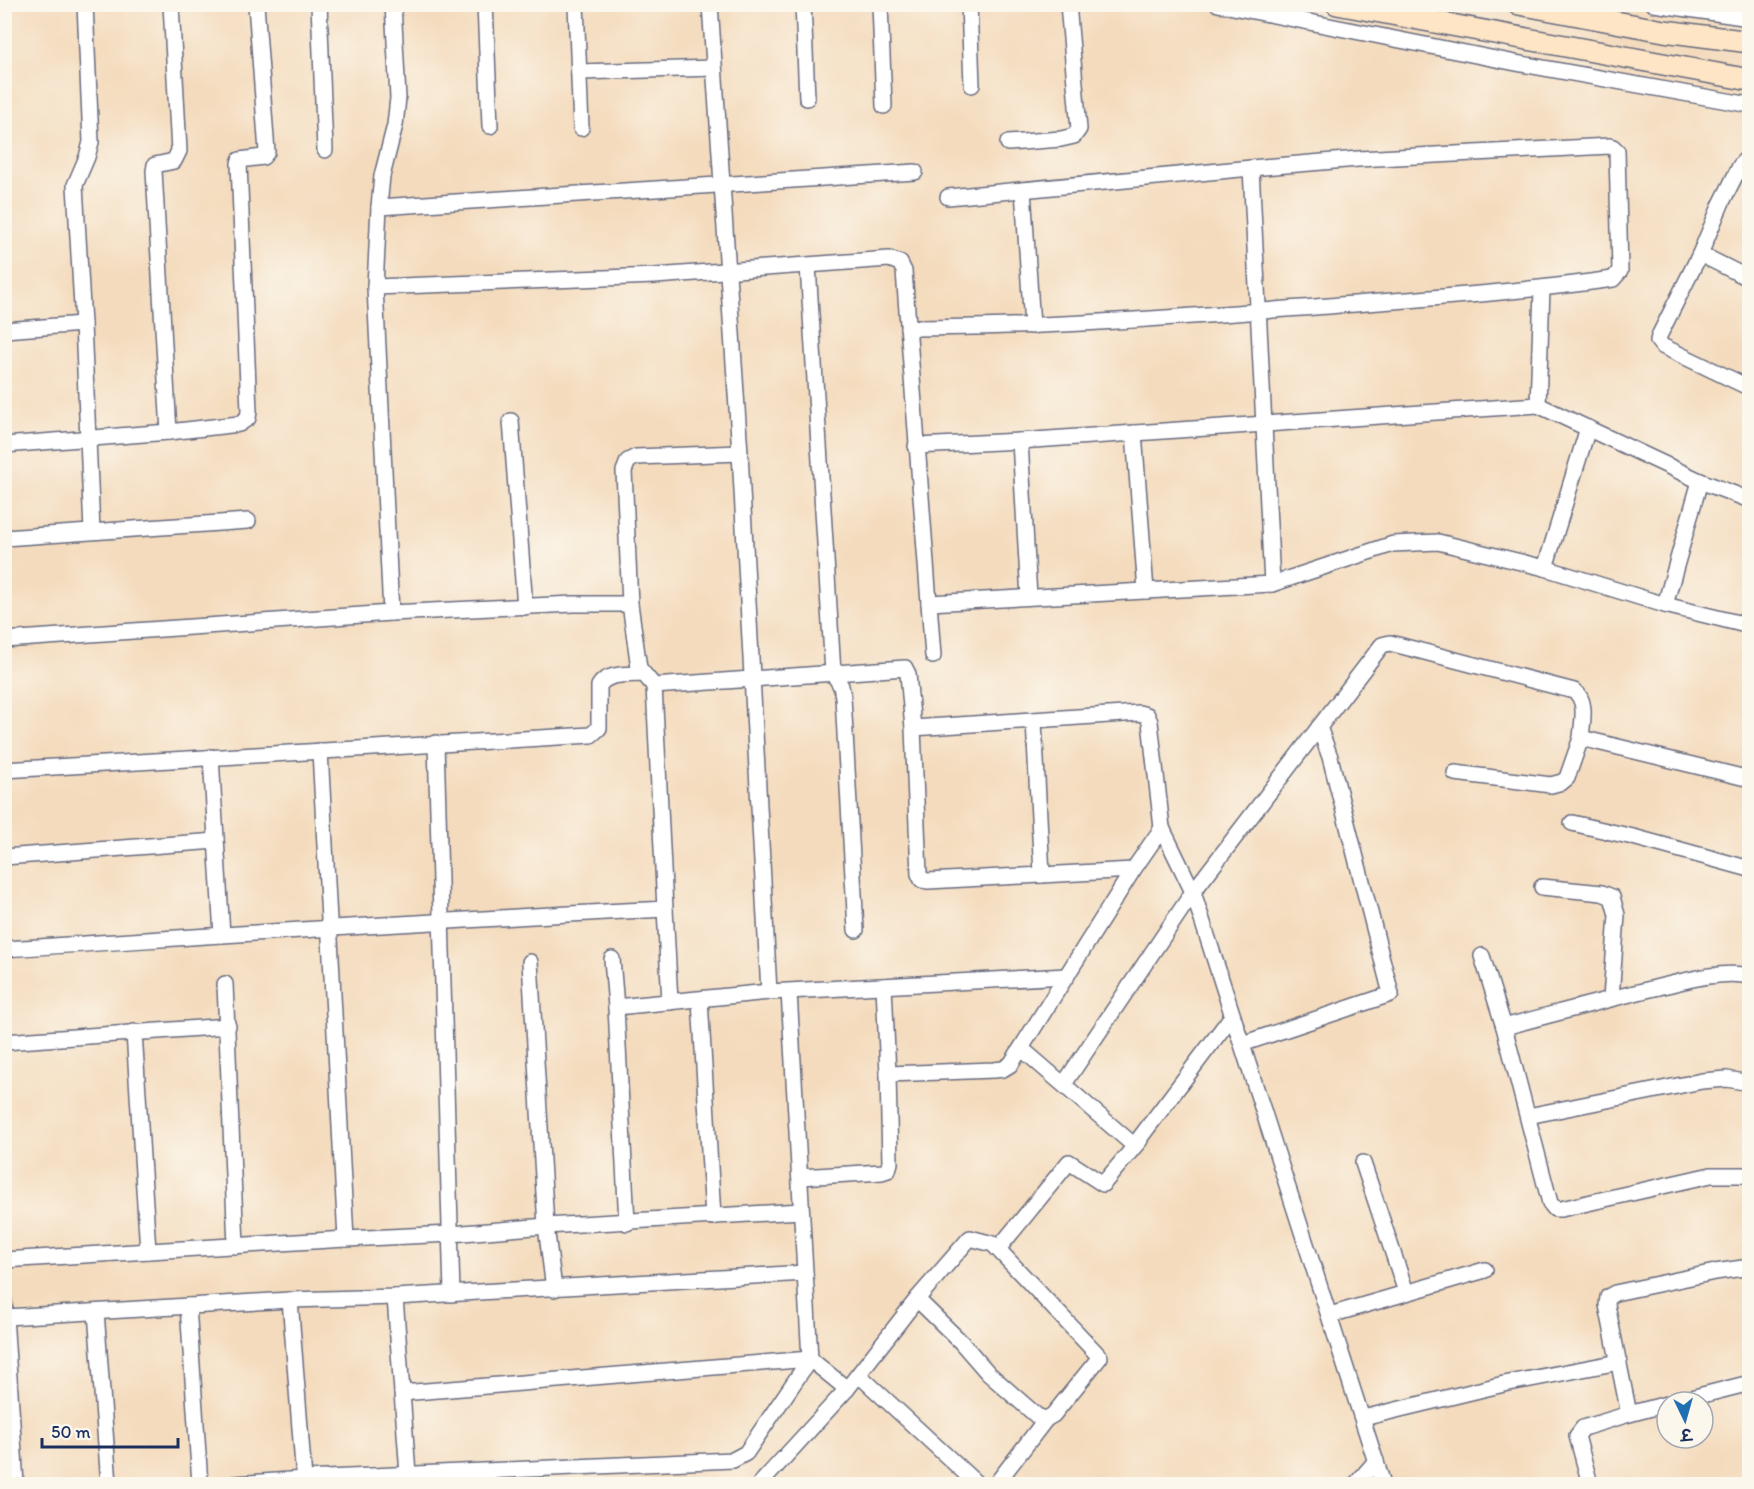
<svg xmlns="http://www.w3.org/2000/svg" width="1754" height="1489" font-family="Itim,'Playpen Sans Deva',sans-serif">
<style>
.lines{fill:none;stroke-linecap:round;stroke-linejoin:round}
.street-casing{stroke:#676b7f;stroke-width:18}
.secondary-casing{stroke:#676b7f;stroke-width:24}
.street{stroke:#fff;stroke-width:15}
.secondary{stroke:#fde5c5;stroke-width:21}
</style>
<rect width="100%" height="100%" fill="#fbf7ec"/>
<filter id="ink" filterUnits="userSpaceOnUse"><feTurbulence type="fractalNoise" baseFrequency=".0167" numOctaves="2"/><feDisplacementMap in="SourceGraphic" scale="12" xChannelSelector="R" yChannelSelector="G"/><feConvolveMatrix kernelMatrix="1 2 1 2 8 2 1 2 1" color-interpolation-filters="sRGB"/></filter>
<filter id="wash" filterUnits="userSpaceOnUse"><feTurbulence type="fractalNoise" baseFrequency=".008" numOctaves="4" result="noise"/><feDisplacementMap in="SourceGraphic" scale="24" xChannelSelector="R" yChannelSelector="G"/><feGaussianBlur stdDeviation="1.35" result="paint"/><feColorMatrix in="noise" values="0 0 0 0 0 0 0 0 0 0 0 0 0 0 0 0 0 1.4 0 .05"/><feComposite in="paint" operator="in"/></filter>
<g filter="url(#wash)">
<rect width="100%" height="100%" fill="#f4dbbd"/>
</g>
<g filter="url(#ink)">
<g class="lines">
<defs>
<g id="street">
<path d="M85,4L91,142L87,157L75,185L83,324L92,531"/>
<path d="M319,4L325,150"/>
<path d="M485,4L490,126"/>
<path d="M576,4L581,128"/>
<path d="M710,4L740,453L769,992"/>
<path d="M803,4L807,98"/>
<path d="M880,4L884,106"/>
<path d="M969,4L972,85"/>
<path d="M1218,4L1516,63L1750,105"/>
<path d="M1654,4L1750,18"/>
<path d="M579,72L714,68"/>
<path d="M1008,143L1061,139L1074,136L1079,129L1068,4"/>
<path d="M1251,168L1272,584"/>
<path d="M1023,190L1032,326"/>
<path d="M379,207L382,176L395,125L398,98L393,4"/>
<path d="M1700,254L1721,204L1740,166L1744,161L1750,162"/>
<path d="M808,266L833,673L841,686L843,697L856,930"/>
<path d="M1750,279L1700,254L1659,336L1658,341L1662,346L1750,388"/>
<path d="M375,287L655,276L889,259L900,263L904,271L933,656"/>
<path d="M908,328C1044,328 1180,317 1315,307C1415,299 1514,293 1613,279L1620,271L1617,151L1613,147L1610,146L1358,159L1251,168L948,197"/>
<path d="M4,330L83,324"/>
<path d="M1538,405L1542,289"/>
<path d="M511,421L525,607"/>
<path d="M169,432L239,424L248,418L249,411L239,163L240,160L263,157L267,152L256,4"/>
<path d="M1134,433L1146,591"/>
<path d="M1020,441L1029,597"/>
<path d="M4,445L169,432L154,171L155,165L174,161L179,151L171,4"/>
<path d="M916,446L1020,441L1538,405L1700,481L1750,500"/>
<path d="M4,538L248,521"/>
<path d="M1545,568L1588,428"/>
<path d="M929,603L1272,584L1393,544L1438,542L1545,568L1665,605L1750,626"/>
<path d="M1665,605L1700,481"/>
<path d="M391,613L375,287L379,207L915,172"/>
<path d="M4,640L391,613L574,604H630L624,471L628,461L636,457L740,453"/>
<path d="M654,686L905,668L908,674L913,728L919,874L922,880L928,881L1133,870"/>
<path d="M1034,721L1042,875"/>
<path d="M913,728L1139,713L1147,715L1150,722L1162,828"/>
<path d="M436,743L452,1294"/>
<path d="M320,751L346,1239"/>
<path d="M211,757L222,935"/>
<path d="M4,770L591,735L599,728V686C607,672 629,675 643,674"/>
<path d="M1455,773L1551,785L1562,782L1567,778L1581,738"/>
<path d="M1572,823L1633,837L1750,869"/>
<path d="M4,857L216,841"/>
<path d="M1542,887L1602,893L1612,897L1617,915L1611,998"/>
<path d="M665,909L670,1002"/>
<path d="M4,949C225,935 444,920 665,909L654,686L639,668L630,604"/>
<path d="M1482,956L1504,1027"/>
<path d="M612,959L616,1007L627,1223"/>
<path d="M530,962L546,1226L554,1289"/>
<path d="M1750,976C1719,970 1685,981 1655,988C1604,1000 1554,1014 1504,1027L1550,1203L1555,1209H1561L1711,1175H1750"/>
<path d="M225,984L236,1246"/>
<path d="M700,1000L713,1217"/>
<path d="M616,1007L769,992L1067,976"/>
<path d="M134,1032L148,1251"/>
<path d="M4,1042L228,1026"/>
<path d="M1242,1044L1391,994L1330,757L1319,727"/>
<path d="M1022,1049L1130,1142L1136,1143L1232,1016"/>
<path d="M888,1074L994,1070L1003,1069L1011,1064L1133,870L1162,828L1193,892L1383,1484"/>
<path d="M1064,1084L1193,892L1382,645L1390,643L1574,691C1588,700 1582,723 1581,738L1750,779"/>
<path d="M1528,1116L1702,1081L1727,1079L1750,1083"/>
<path d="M1363,1163L1406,1292"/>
<path d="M800,1177L882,1172L888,1170L890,1163L888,1074L884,986"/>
<path d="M998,1249L1069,1162L1103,1184L1140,1140"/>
<path d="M4,1260L346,1239L451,1234L546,1226L801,1211"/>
<path d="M395,1297L408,1474"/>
<path d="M290,1300L304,1479"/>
<path d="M4,1301L16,1484"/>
<path d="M188,1306L200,1484"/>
<path d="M96,1312L109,1484"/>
<path d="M1330,1315L1485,1270"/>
<path d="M6,1317L290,1300L395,1297L805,1273"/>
<path d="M859,1375L977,1484"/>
<path d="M402,1393L810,1359L847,1389"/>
<path d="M1675,1402L1750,1383"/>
<path d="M1667,1404L1629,1414L1607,1305L1608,1297L1615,1293L1715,1272L1750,1267"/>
<path d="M1363,1418L1504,1384L1619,1362"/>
<path d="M234,1484L304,1479L733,1460L746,1453L810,1359L789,992"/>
<path d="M760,1484L847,1389L917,1299L970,1238L993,1244L1100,1357L1053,1415L1046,1419L1037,1416L988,1373L961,1342L917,1299"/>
<path d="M996,1484L1046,1419"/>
<path d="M1356,1484L1376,1461"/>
<path d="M1590,1484L1577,1436L1583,1428L1629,1414"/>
</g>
<g id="secondary">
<path d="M1337,4L1750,80"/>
<path d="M1519,4L1664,31L1750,42"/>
</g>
</defs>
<!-- street casing -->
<use href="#street" class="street-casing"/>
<!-- secondary casing -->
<use href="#secondary" class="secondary-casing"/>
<!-- street -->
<use href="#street" class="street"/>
<!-- secondary -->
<use href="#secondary" class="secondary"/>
</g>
</g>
<!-- margin -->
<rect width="1754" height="1489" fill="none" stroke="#fbf7ec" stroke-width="24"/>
<!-- north arrow -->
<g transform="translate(1685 1420) rotate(175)"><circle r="28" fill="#fbf7ec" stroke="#a1a7b3" stroke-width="1.5"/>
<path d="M0-4.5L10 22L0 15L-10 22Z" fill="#1f6fb2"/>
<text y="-9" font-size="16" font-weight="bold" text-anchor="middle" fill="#1b2f5e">उ</text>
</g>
<!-- scale -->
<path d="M42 1438v9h136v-9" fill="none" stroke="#1b2f5e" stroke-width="3"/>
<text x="51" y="1438" font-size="18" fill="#1b2f5e" stroke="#fbf7ec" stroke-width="4.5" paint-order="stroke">50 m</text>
</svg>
